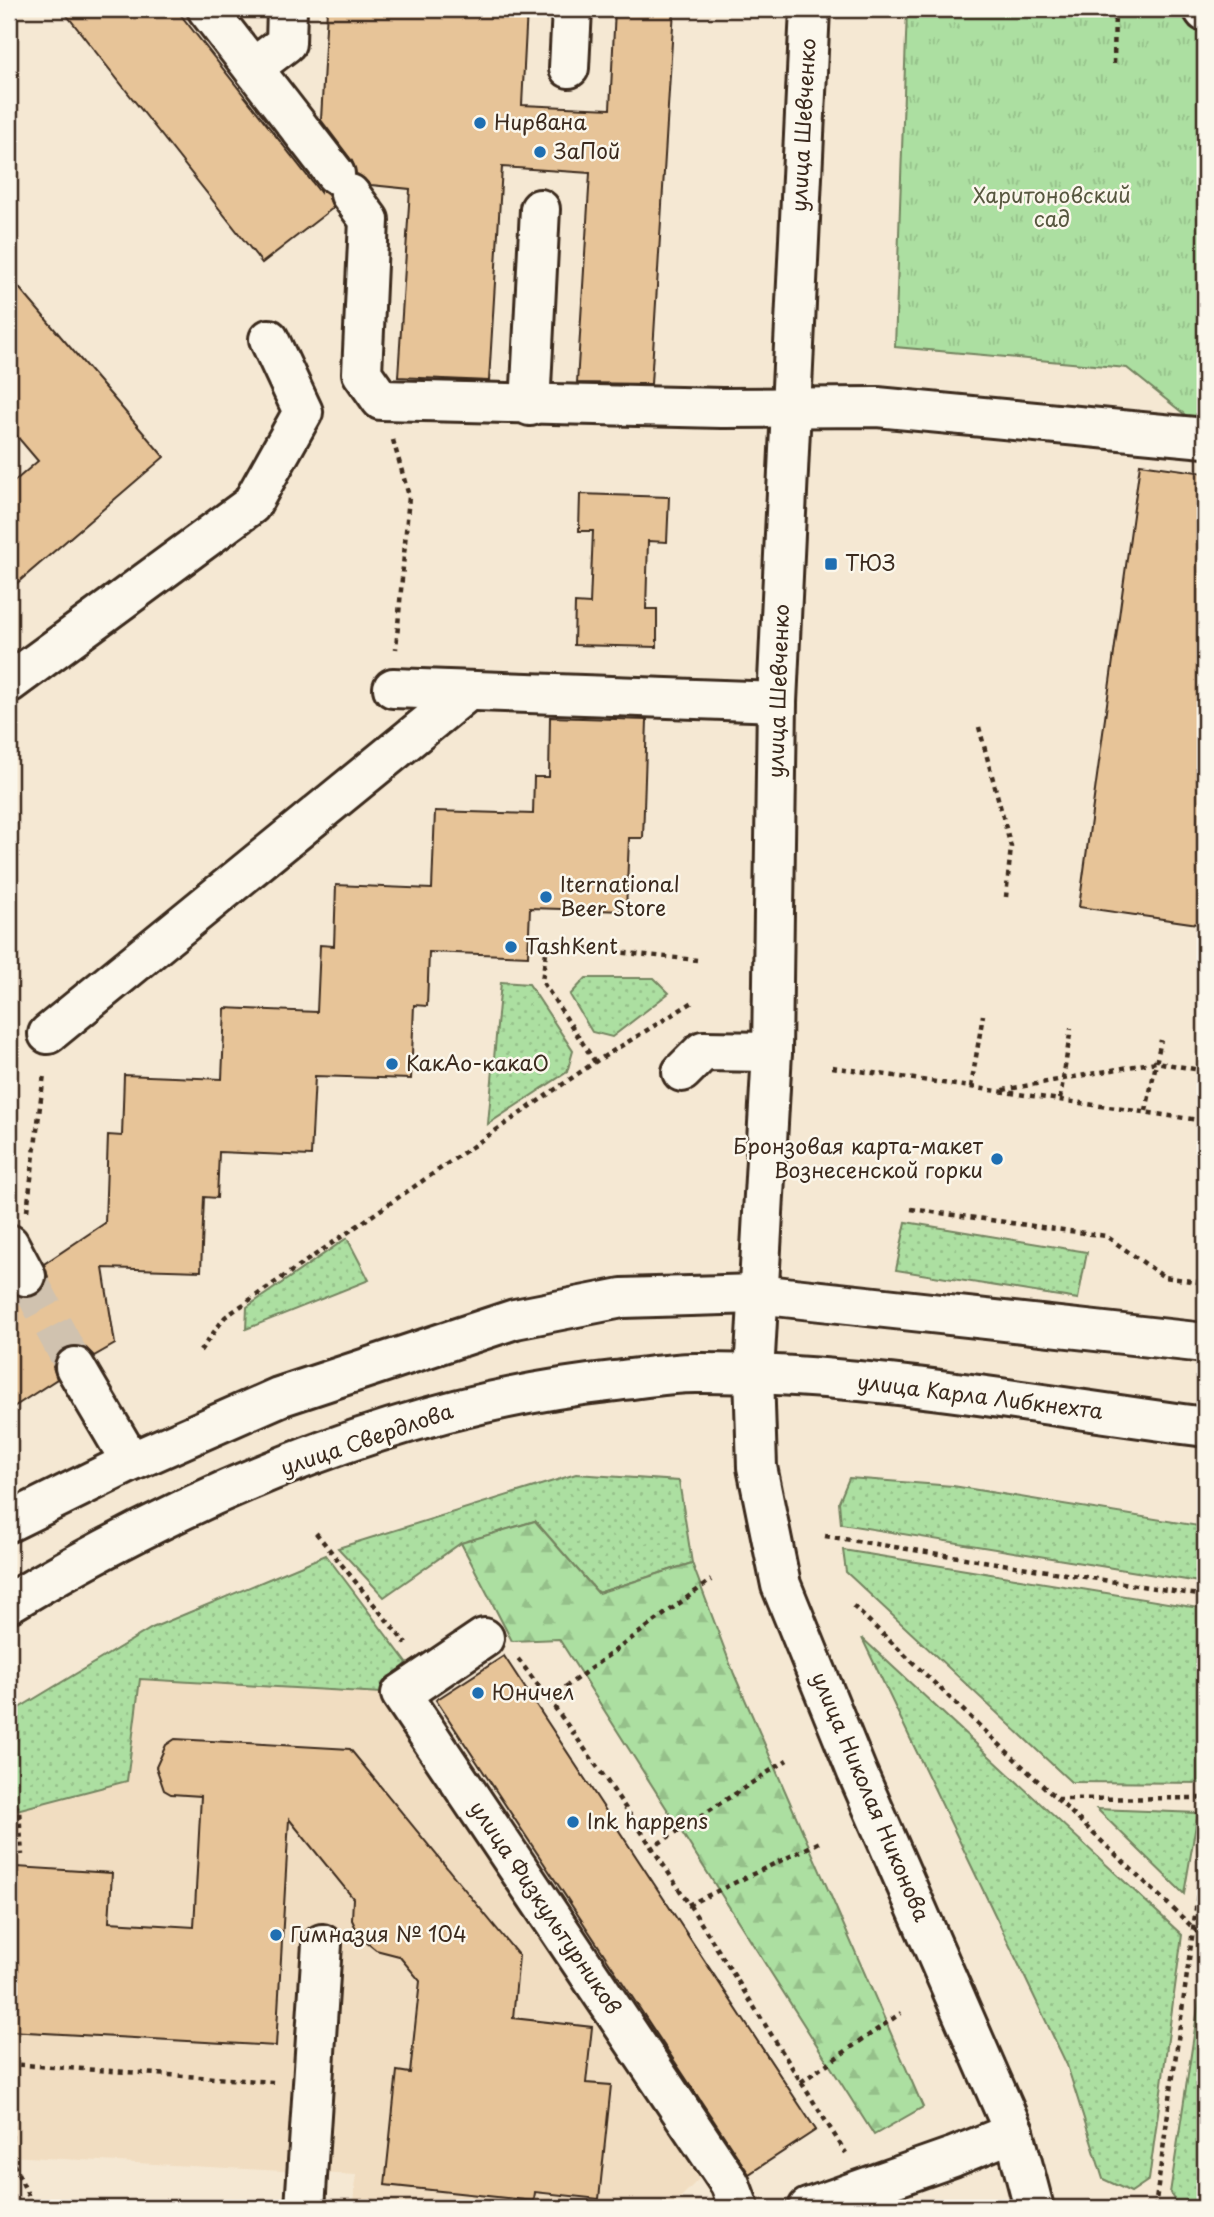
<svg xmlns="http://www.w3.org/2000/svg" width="1214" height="2217" font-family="'Playpen Sans',sans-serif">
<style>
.built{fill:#f1ddc1}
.grass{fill:url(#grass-dots);stroke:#748460;stroke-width:2}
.forest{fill:url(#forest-firs);stroke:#748460;stroke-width:2}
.park{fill:url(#park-tufts);stroke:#748460;stroke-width:2}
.building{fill:#e7c498;stroke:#3b2a1e;stroke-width:2}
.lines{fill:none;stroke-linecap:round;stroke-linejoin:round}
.minor-tunnel{stroke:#d0c2af;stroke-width:38;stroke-dasharray:38 19;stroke-linecap:butt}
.minor-casing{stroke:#3b2a1e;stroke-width:44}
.major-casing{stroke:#3b2a1e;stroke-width:44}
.path{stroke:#3b2a1e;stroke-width:4.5;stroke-dasharray:5 5;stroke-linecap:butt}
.minor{stroke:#fbf7ec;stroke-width:38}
.major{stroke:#fbf7ec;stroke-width:38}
.poi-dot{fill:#1f6fb2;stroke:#fbf7ec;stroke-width:2.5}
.labels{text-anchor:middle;stroke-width:5;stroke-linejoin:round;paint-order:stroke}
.poi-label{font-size:21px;fill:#3b2a1e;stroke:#fbf7ec;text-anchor:start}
.street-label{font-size:21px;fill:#3b2a1e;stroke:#fbf7ec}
.park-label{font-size:21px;fill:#57573f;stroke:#fbf7ec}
</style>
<defs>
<pattern id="grass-dots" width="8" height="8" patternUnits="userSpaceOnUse" patternTransform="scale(1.75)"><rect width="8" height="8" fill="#acdfa1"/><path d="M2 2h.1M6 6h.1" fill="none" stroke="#95c08a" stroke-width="1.8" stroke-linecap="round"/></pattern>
<pattern id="forest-firs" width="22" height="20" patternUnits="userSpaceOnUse" patternTransform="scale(1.75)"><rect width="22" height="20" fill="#acdfa1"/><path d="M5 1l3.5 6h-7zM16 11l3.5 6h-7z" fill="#95c08a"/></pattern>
<pattern id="park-tufts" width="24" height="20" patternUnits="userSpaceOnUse" patternTransform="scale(1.75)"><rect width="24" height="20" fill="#acdfa1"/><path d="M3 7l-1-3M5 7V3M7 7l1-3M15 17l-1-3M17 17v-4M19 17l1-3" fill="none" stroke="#95c08a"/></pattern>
</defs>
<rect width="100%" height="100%" fill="#f5e8d3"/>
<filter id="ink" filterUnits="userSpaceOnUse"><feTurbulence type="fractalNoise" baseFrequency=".0143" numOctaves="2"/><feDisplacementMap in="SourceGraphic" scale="14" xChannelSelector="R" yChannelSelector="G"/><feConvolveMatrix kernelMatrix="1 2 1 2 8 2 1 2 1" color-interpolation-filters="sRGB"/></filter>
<g filter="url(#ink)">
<!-- built -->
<path class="built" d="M292,1570L382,1693L704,2174L670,2208H363L354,2207L356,2175L9,2156V1714L152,1628Z"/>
<!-- grass -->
<g class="grass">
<path d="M586,978H654L669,993L612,1037L592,1032L570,995Z"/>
<path d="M501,982L529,984L573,1051L567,1072L488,1124Z"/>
<path d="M906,1222L1087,1252L1078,1299L896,1270Z"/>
<path d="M347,1238L369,1280L246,1329L247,1307Z"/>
<path d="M576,1474L679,1481L692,1563L598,1593L535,1521L461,1543L384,1597L338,1548Z"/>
<path d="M849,1478L953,1486L1205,1527V1583L841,1524L839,1502Z"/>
<path d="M843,1550L1205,1609V1783L1071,1782L846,1572Z"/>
<path d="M326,1555L407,1663L382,1693L140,1679L127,1781L9,1812V1714L152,1628Z"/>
<path d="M862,1638L1182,1935L1149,2180L1131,2192L1103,2179L1067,2065Z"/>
<path d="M1097,1809L1198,1813L1184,1894Z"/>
<path d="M1205,1962V2208H1179L1170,2193Z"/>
</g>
<!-- forest -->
<path class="forest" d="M535,1521L598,1593L692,1563L734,1674L923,2107L874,2135L559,1639L512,1641L461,1543Z"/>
<!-- park -->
<path class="park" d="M907,9H1205V423L1194,422L1127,368L895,347Z"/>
<!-- building -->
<g class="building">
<path d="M62,9H176L320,192V189L328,195L333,208L262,263Z"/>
<path d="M327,9H527L522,105L610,109L615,9H674L651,384L577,383L590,173L502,167L489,381L398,377L410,189L371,185L356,174L352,161L321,120Z"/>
<path d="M9,276L164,457L9,590V486L38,461L9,427Z"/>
<path d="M1140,464L1205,473V925L1079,907Z"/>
<path d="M580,494L669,497L667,542L648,541L646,609H657V647L574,645L575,603L590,604L593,531H579Z"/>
<path d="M550,717L647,720L643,838H629L626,911L530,908L528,956L429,952L427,1006L414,1005L411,1079L315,1076L311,1156L219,1152L217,1198L204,1197L201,1271L103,1268L115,1344L94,1356L86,1348L75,1345L63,1349L56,1357L53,1367L57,1379L9,1410V1289L25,1298L37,1295L44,1288L48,1277L44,1264L105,1223L108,1135L122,1136L124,1075L222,1079L225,1008L317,1012L320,945L334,946L336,885L432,889L435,811L533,814L534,777H549Z"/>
<path d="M504,1656L816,2130L749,2174L436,1700Z"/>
<path d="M175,1739L350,1749L519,1956L513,2018L592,2027L586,2083L611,2085L599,2199L535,2192L534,2201L385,2185L397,2071L410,2073L420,1981L399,1956L376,1950L360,1937L352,1920L353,1898L289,1819L276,2046L9,2031L17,1867L112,1873L109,1922L194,1927L201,1796L171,1794L164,1790L156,1767L166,1745Z"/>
</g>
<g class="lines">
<!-- minor-tunnel -->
<path class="minor-tunnel" d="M26,1276L75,1367"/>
<defs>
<g id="minor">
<path d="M207,9L335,174"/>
<path d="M1203,9L1205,12"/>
<path d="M253,68L286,43L287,9"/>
<path d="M569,68L572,9"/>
<path d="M350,194L369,220L362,373L381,400L722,408L877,407L1205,438"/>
<path d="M530,406L540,209"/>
<path d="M9,683L251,505L303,412L269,339"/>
<path d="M393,688L777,702"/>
<path d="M48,1034L468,691"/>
<path d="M682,1072L703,1051L772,1052"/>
<path d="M9,1244L26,1276"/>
<path d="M75,1367L131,1462"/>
<path d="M754,1374L757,1467L781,1585L857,1772L1014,2132L1034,2208"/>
<path d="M484,1638L401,1694L730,2184L739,2208"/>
<path d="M305,2208L322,1944"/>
<path d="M808,2208L953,2157L1014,2132"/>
</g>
<g id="major">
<path d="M754,1374L772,1052L777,702L810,9"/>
<path d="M9,1522L131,1462L279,1397L515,1319L622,1298L757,1294L1205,1343"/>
<path d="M9,1603C193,1493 400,1404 615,1381C641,1378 669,1373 696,1373C866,1372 1037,1405 1205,1427"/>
</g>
</defs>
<!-- minor casing -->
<use href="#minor" class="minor-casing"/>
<!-- major casing -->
<use href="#major" class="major-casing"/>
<!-- path -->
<g class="path">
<path d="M1114,64L1115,9"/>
<path d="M393,440L409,496L396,649"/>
<path d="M979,727L1011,847L1006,897"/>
<path d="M595,1062L542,981L547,945L697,960"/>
<path d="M832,1067L1205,1121"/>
<path d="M971,1087L983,1015"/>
<path d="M1003,1090L1156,1062L1205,1071"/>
<path d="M1060,1099L1071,1028"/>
<path d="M1146,1111L1161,1040"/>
<path d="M911,1209L1106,1236L1164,1277L1205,1283"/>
<path d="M27,1211L44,1074"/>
<path d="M200,1351L225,1317L595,1062L693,1002"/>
<path d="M316,1533L406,1644"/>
<path d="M825,1536L1205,1596"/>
<path d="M853,1606L1205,1939"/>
<path d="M518,1659C639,1815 740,1987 846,2153"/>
<path d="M549,1699L711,1580"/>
<path d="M9,1796L19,1810L22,1855"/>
<path d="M1057,1799L1205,1798"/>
<path d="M650,1849L787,1760"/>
<path d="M688,1905L822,1841"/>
<path d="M9,2064L273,2082"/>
<path d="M801,2082L901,2013"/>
<path d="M13,2115L10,2156L34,2208"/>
<path d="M1155,2208L1205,1842"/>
</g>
<!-- minor -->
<use href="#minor" class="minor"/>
<!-- major -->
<use href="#major" class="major"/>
</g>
</g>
<!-- markers -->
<g class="poi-dot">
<circle cx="480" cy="123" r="7"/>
<circle cx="540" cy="152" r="7"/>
<rect x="824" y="557" width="14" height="14" rx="3.5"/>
<circle cx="546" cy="897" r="7"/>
<circle cx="511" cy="947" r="7"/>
<circle cx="392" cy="1064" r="7"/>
<circle cx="997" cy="1159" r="7"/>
<circle cx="478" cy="1693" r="7"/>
<circle cx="573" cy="1822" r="7"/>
<circle cx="276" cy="1935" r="7"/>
</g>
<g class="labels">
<!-- poi labels -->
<g class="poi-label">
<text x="494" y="130">Нирвана</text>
<text x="554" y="159">ЗаПой</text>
<text x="845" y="571">ТЮЗ</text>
<text x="560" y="892">Iternational<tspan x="560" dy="24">Beer Store</tspan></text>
<text x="525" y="954">TashKent</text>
<text x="406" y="1071">КакАо-какаО</text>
<text x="983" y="1154" text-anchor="end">Бронзовая карта-макет<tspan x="983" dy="24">Вознесенской горки</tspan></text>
<text x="492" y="1700">Юничел</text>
<text x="587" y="1829">Ink happens</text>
<text x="290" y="1942">Гимназия № 104</text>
</g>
<!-- street labels -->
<g class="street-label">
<text transform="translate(804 125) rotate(-87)" y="7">улица Шевченко</text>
<text transform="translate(779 691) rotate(-88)" y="7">улица Шевченко</text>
<text transform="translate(980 1397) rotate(7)" y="7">улица Карла Либкнехта</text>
<text transform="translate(367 1440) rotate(-19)" y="7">улица Свердлова</text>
<text transform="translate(870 1797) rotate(67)" y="7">улица Николая Никонова</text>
<text transform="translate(545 1908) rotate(56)" y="7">улица Физкультурников</text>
</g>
<!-- park labels -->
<g class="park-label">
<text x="1052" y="203">Харитоновский<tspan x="1052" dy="24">сад</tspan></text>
</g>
</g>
<!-- margin -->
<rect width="1214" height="2217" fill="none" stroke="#fbf7ec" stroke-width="35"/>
<rect x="18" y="18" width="1179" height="2182" fill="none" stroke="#3b2a1e" stroke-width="2.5" filter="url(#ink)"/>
</svg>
